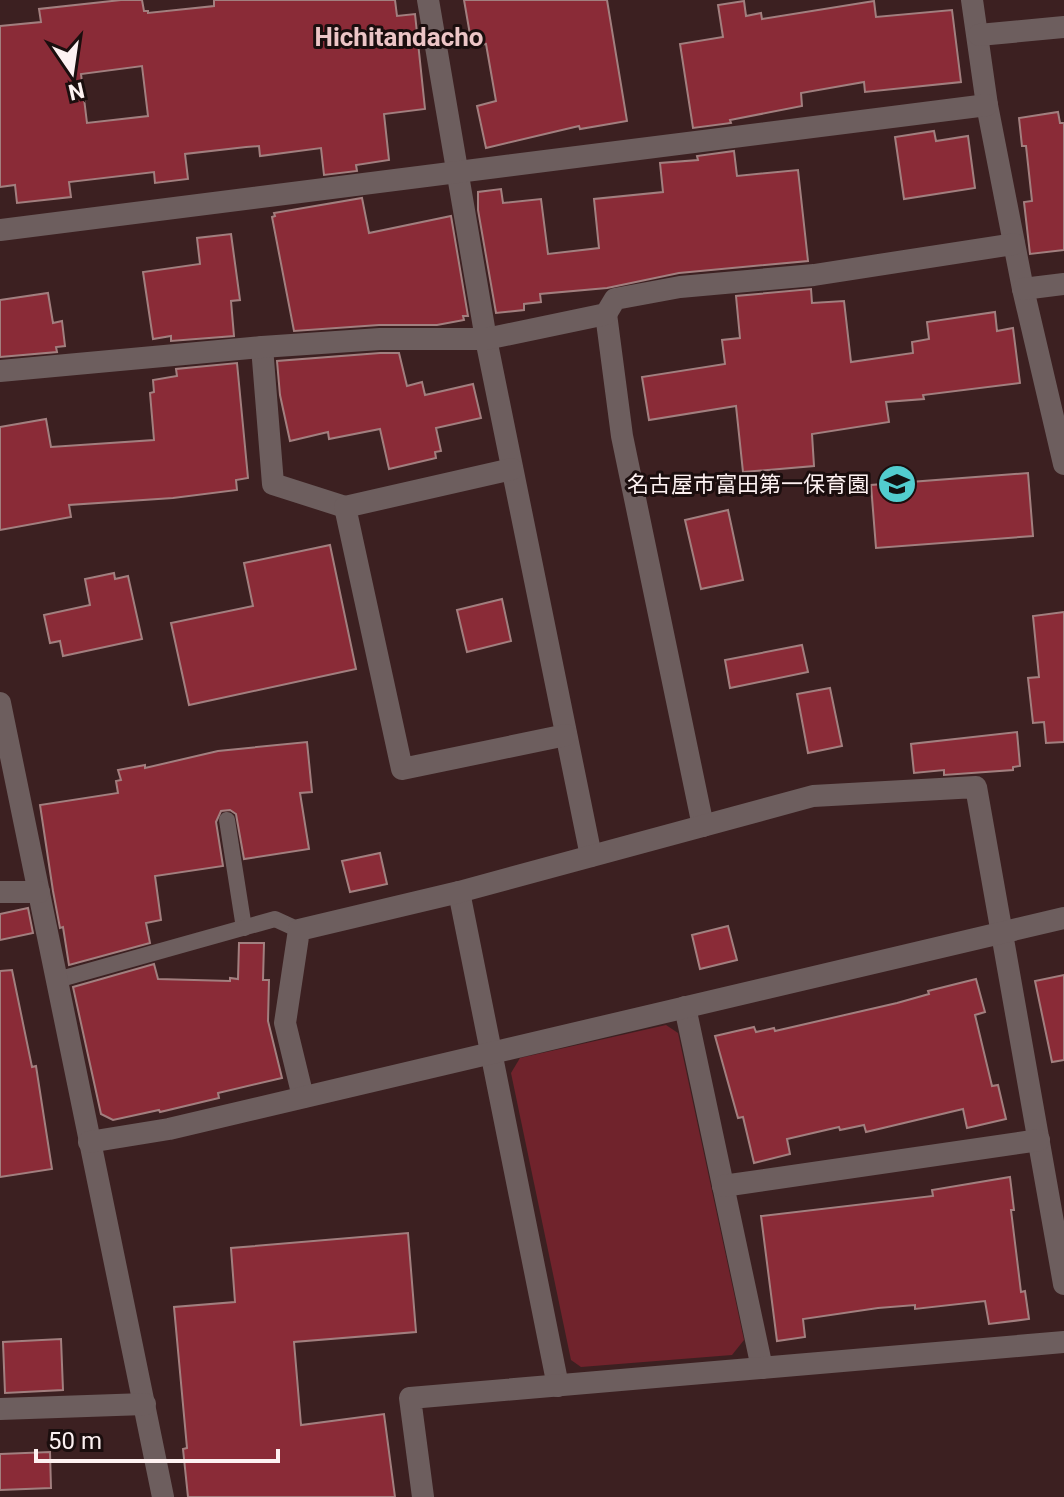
<svg xmlns="http://www.w3.org/2000/svg" width="1064" height="1497" font-family="Roboto,'Noto Sans JP',sans-serif">
<style>
.green{fill:#70232c}
.building{fill:#8a2b37;stroke:#a27f7f;stroke-width:2;fill-rule:evenodd}
.lines{fill:none;stroke-linecap:round;stroke-linejoin:round}
.service{stroke:#6d5e5e;stroke-width:16}
.minor{stroke:#6d5e5e;stroke-width:22}
.labels{text-anchor:middle;stroke-width:6;stroke-linejoin:round;paint-order:stroke}
.poi-label{font-size:22px;fill:#fdf1f1;stroke:#1b0e0e;text-anchor:end}
.quarter-label{font-size:26px;font-weight:bold;fill:#ecc5c6;stroke:#1b0e0e}
</style>
<rect width="100%" height="100%" fill="#3c2021"/>
<!-- green -->
<path class="green" d="M666,1025L678,1033L744,1340L732,1355L581,1367L571,1360L511,1073L520,1058Z"/>
<!-- building -->
<g class="building">
<path d="M121,0H142L144,11H148V13L214,6V0H395L397,16L415,14L425,109L384,114L389,160L356,165L357,171L324,175L321,148L260,156L259,146L246,147L185,154L188,179L155,183L154,172L69,182L71,197L17,203L15,185L0,187V26L41,22L39,9ZM142,66L148,116L87,123L81,74Z"/>
<path d="M464,0H607L627,121L580,129L579,126L486,148L477,106L496,101L486,44L472,46Z"/>
<path d="M744,1L746,16L761,13L762,19L874,1L876,17L952,10L961,82L865,92L864,82L801,93L802,106L730,120L731,123L693,128L680,44L723,37L718,5Z"/>
<path d="M1058,112L1060,123H1064V250L1030,254L1024,202L1032,201L1026,146H1022L1019,118Z"/>
<path d="M934,131L936,141L968,136L975,188L904,199L895,137Z"/>
<path d="M734,151L737,176L798,170L808,261L679,273L607,288L540,294L541,302L524,304V310L496,313L478,210V192L501,189L503,203L541,199L548,254L599,248L594,199L663,192L660,163L698,160L697,156Z"/>
<path d="M362,198L369,233L451,216L468,316H463L464,320L437,325H379L294,331L272,217L275,216L274,213Z"/>
<path d="M231,234L240,300L231,301L234,336L171,341V336L153,339L143,272L200,264L197,238Z"/>
<path d="M811,289L812,303L844,301L851,362L913,353L912,342L929,339L927,322L995,312L997,331L1013,328L1020,383L923,395L924,399L886,402L889,422L812,434L814,466L743,472L736,406L649,420L642,377L725,364L722,340L740,338L736,296Z"/>
<path d="M48,293L53,323L62,321L65,346L56,347L57,352L0,357V300Z"/>
<path d="M380,353H399L407,386L422,382L425,395L473,384L481,418L436,428L441,451L435,452L436,458L389,469L380,429L329,439L328,432L290,441L280,395L277,361Z"/>
<path d="M237,363L248,478L236,480L237,490L173,498L69,505L71,517L0,530V427L46,419L51,447L154,440L150,393L154,392L153,380L177,376L176,369Z"/>
<path d="M1028,473L1033,536L876,548L871,485Z"/>
<path d="M728,510L743,580L701,589L685,520Z"/>
<path d="M330,545L356,669L189,705L171,623L253,606L244,563Z"/>
<path d="M114,573L115,579L128,576L142,639L63,656L60,641L50,643L44,615L90,605L85,579Z"/>
<path d="M502,599L511,641L467,652L457,610Z"/>
<path d="M1064,612V742L1046,743L1044,722L1033,723L1028,678L1039,677L1033,616Z"/>
<path d="M802,645L808,672L730,688L725,660Z"/>
<path d="M830,688L842,746L808,753L797,694Z"/>
<path d="M1017,732L1020,766L1013,767V770L944,775V770L914,773L911,744Z"/>
<path d="M307,742L312,792L300,793L309,849L244,859L236,814L230,810L221,811L216,822L223,866L155,876L161,920L146,923L150,943L69,965L63,927L60,928L53,891L40,805L118,793L116,781L121,780L118,770L145,765V768L218,751Z"/>
<path d="M380,853L387,884L350,892L342,861Z"/>
<path d="M28,908L33,933L0,940V914Z"/>
<path d="M728,926L737,960L700,969L692,935Z"/>
<path d="M239,943H264L263,980H269L268,1021L282,1078L218,1093L219,1098L160,1112L159,1110L113,1120L101,1114L73,987L154,964L158,979L230,981V978L238,979Z"/>
<path d="M12,970L32,1067L36,1066L52,1169L0,1177V971Z"/>
<path d="M1064,975V1060L1052,1062L1035,981Z"/>
<path d="M976,979L985,1012L975,1015L992,1086L998,1085L1006,1119L967,1128L963,1109L866,1132L864,1125L840,1130L839,1127L787,1139L790,1154L754,1163L743,1117L738,1118L715,1036L754,1027L756,1032L774,1028L775,1031L897,1003L929,994L928,991Z"/>
<path d="M1010,1177L1014,1210H1011L1021,1292L1025,1291L1029,1319L989,1324L985,1301L915,1309V1305L878,1308L803,1319L805,1337L777,1341L761,1216L933,1196L932,1190Z"/>
<path d="M408,1233L416,1332L294,1342L301,1425L384,1414L395,1497H188L183,1449L187,1448L174,1307L235,1302L231,1248Z"/>
<path d="M61,1339L63,1390L5,1393L3,1342Z"/>
<path d="M50,1452L51,1488L0,1490V1454Z"/>
</g>
<g class="lines">
<!-- service -->
<g class="service">
<path d="M227,820L244,928"/>
<path d="M57,980L275,919L299,930"/>
</g>
<!-- minor -->
<g class="minor">
<path d="M428,0L486,339L591,856"/>
<path d="M972,0L987,105L1023,289L1064,464"/>
<path d="M979,35L1064,27"/>
<path d="M0,230L987,105"/>
<path d="M1023,289L1064,284"/>
<path d="M606,314L622,436L703,826"/>
<path d="M262,347L273,484L345,507"/>
<path d="M0,371L262,347L380,339H486L606,314L615,299L680,287L814,275L1014,244"/>
<path d="M512,469L345,507L402,769L566,735"/>
<path d="M0,703L163,1497"/>
<path d="M0,892H39"/>
<path d="M459,892L558,1386"/>
<path d="M685,1007L762,1368"/>
<path d="M303,1097L285,1023L299,930L459,892L813,796L976,787L1064,1284"/>
<path d="M89,1142L169,1129L1064,918"/>
<path d="M723,1186L1039,1140"/>
<path d="M0,1409L145,1404"/>
<path d="M423,1497L410,1398L1064,1342"/>
</g>
</g>
<!-- icons -->
<defs>
<symbol id="school-disc" viewBox="-11 -11 22 22"><circle r="9.5" fill="#52cdcf" stroke="#1b0e0e"/><path d="M0-5L7-2L0 1L-7-2ZM-4 1L0 2.5L4 1V4Q0 6-4 4Z" fill="#111"/></symbol>
</defs>
<g fill-rule="evenodd">
<use href="#school-disc" x="875" y="462" width="44" height="44"/>
</g>
<g class="labels">
<!-- poi labels -->
<g class="poi-label">
<text x="869" y="492">名古屋市富田第一保育園</text>
</g>
<!-- quarter labels -->
<g class="quarter-label">
<text x="399" y="46">Hichitandacho</text>
</g>
</g>
<!-- north arrow -->
<g transform="translate(72 72) rotate(167)" stroke="#1b0e0e" stroke-width="6" paint-order="stroke">
<path d="M0-6L14 30L0 20L-14 30Z" fill="#fdf1f1"/>
<text y="-12" font-size="22" font-weight="bold" text-anchor="middle" fill="#fdf1f1">N</text>
</g>
<!-- scale -->
<path d="M36 1449v12h242v-12" fill="none" stroke="#fdf1f1" stroke-width="4"/>
<text x="48" y="1449" font-size="24" fill="#fdf1f1" stroke="#1b0e0e" stroke-width="6" paint-order="stroke">50 m</text>
</svg>
